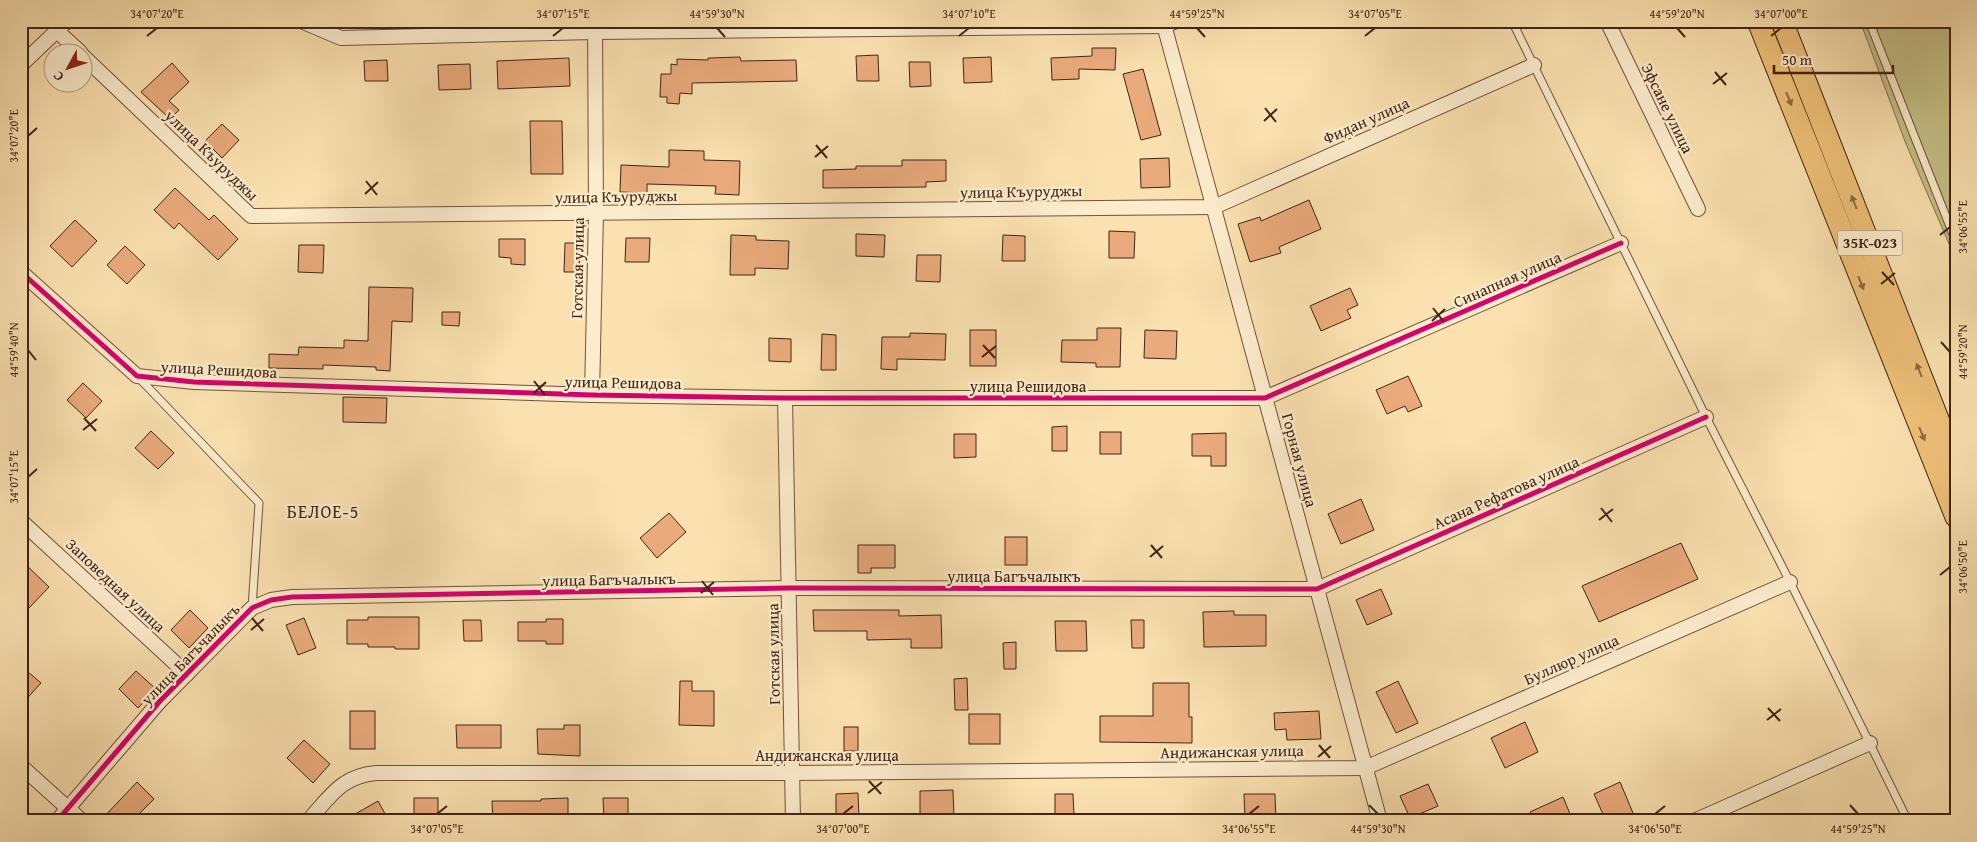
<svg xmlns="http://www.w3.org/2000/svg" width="1977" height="842" font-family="'Gentium Book Plus',serif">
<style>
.green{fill:#c5c187;stroke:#82724e}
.building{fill:#eaab7c;stroke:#402416}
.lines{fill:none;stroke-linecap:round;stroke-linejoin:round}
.service-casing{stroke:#6f533c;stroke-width:9}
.minor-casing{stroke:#6f533c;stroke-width:16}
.primary-casing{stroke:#402416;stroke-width:23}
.service{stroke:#fceccc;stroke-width:7}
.minor{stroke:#fceccc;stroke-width:14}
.primary{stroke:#eec078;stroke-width:21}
.cycleway-casing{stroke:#fceccc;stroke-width:8}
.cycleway{stroke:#d6006c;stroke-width:5}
.oneway{fill:#8e6a42}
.ticks{fill:none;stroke:#402416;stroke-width:2}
.labels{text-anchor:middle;stroke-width:4.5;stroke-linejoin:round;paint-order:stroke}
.shield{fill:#fceccc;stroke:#78604d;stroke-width:1}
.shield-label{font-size:15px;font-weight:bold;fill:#402416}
.street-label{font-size:16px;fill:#402416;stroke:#fceccc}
.neighbourhood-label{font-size:18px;letter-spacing:1px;fill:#402416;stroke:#fceccc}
.neatline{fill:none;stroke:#402416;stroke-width:2}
.ticks-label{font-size:12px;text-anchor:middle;fill:#402416}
</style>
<rect width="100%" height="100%" fill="#fbe1b0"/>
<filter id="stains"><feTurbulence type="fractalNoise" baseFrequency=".004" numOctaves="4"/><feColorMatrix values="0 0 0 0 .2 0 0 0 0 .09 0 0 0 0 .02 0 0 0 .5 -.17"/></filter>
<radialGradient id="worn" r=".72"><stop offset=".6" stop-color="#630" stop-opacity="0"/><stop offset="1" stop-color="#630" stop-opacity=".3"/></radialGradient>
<!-- green -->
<path class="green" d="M1860,21H1956V260L1906,144Z"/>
<!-- building -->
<g class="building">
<path d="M1092,48H1116L1115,70L1079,69V79L1052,80L1051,58L1092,56Z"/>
<path d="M878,55L879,81H857L856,56Z"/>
<path d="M740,57L741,61L796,60L797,81L692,83V94L680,93L679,104L667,103V97H660L661,74H671V64L677,65V59L708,60V58Z"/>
<path d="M991,57L992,82L964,83L963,58Z"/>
<path d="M569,58L570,86L498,89L497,61Z"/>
<path d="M387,60L388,81H365L364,61Z"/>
<path d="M909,62H930L931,86L910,87Z"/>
<path d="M172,63L189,82L169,101L179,110L170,119L141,92Z"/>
<path d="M470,64L471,89L439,90L438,65Z"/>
<path d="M1143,69L1161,135L1141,140L1123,74Z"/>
<path d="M530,121H562L563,174H531Z"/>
<path d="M222,124L239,140L222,158L205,141Z"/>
<path d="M669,150L704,151V160L740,161L739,195L715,194L716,186L647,184V193L620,192L621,165L669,167Z"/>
<path d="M1169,158L1170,187L1141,188L1140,159Z"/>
<path d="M902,160H946V181L926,182V187L823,188V170L856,169V166H902Z"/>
<path d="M175,188L209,220L214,215L238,239L218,260L179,223L174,229L154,210Z"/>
<path d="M1309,200L1321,229L1279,247L1281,253L1250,262L1238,224L1260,217L1261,221Z"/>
<path d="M75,220L97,241L72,267L50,246Z"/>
<path d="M1109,231L1135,232L1134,258H1109Z"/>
<path d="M856,234L885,235L884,257L856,256Z"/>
<path d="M731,235L756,236V240L789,241L788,269L755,268V275H730Z"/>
<path d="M1003,235L1025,236V261H1002Z"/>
<path d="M626,238H650L649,262H625Z"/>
<path d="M499,239H525V265L511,264V258L499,257Z"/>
<path d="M565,243H580L579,272H564Z"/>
<path d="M299,245H324L323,273L298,272Z"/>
<path d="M125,246L145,265L127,284L107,265Z"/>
<path d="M917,255H941L940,282L916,281Z"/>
<path d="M369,287L413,288L412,322L392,321L390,371L376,370V367L323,365V369L269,368V354L298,355L299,347L344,348V340L368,341Z"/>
<path d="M1350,288L1358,305L1347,310L1351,318L1321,331L1310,306Z"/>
<path d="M442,312H460L459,326L442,325Z"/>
<path d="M1097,328H1121L1120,367H1096V363L1061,362L1062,340H1097Z"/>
<rect x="970" y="330" width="26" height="36"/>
<path d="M1145,330L1177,331L1176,359L1144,358Z"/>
<path d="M910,333L946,334L945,360L897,359V370L881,369L882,337H910Z"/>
<path d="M822,334L836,335V370H821Z"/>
<path d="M769,338L791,339V362L769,361Z"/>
<path d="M1408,376L1422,406L1408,412L1405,406L1387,414L1376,390Z"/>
<path d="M83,383L102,401L86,418L67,400Z"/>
<path d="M343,397L387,398L386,423L343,422Z"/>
<path d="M1067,426V451H1052V427Z"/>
<path d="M151,431L174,453L158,469L135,448Z"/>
<rect x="1100" y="432" width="21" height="22"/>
<path d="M1226,433V466H1211V456H1192V434Z"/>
<path d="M954,434H976V457L954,458Z"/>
<path d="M1361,499L1374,530L1341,544L1328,514Z"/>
<path d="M669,513L686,532L657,558L640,538Z"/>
<rect x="1005" y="537" width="22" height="28"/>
<path d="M1681,543L1698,579L1599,622L1582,586Z"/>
<path d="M858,545H895V568H871V573H858Z"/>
<path d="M21,560L49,587L29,608L21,600Z"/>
<path d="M1381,589L1392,614L1367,625L1356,600Z"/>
<path d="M190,610L208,628L189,648L171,630Z"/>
<path d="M813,610H899V616L941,615L942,648H911V639L867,640V631H814Z"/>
<path d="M1234,611V615H1266V646L1204,647L1203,612Z"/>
<path d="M368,617H419V649H395V647H368V644H347V620H368Z"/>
<path d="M304,618L316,648L298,655L286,625Z"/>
<path d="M546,619H563V644H546V641H518V622H546Z"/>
<path d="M463,620H481L482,641H464Z"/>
<path d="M1131,620H1144V648H1132Z"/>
<path d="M1055,621H1086L1087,651H1056Z"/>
<path d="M1016,642V669H1004L1003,643Z"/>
<path d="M21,666L41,683L21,705Z"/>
<path d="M136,671L156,689L138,708L119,689Z"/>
<path d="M967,678L968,710H955L954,679Z"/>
<path d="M680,681H692V691H714V726L679,725Z"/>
<path d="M1398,681L1418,723L1396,733L1376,692Z"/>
<path d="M1153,683H1189V717H1192V743L1100,742V716H1153Z"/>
<rect x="350" y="711" width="25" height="38"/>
<path d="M1319,711L1321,739L1287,740L1286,729L1275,730L1274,713Z"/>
<rect x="969" y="714" width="31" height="30"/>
<path d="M1525,722L1538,752L1505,768L1491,738Z"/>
<path d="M456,725H501V748H457Z"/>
<path d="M564,725H580V756L538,754L537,729H564Z"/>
<rect x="844" y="727" width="14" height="24"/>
<path d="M304,740L330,764L313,783L287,758Z"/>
<path d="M137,782L154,799L132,821H100Z"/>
<path d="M1620,782L1633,813L1615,821H1606L1594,794Z"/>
<path d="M1428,784L1438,806L1410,818L1400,796Z"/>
<path d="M953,790L954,819H920V791Z"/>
<path d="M858,793L859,817H836V794Z"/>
<path d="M1055,794H1073L1074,815H1055Z"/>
<path d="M1244,794H1275L1276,821H1245Z"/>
<path d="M1563,797L1573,821H1534L1530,812Z"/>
<rect x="414" y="798" width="24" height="23"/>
<path d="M568,798V821H493L492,801H541V799Z"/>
<path d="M603,798H628V821H604Z"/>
<path d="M378,801L389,821H343Z"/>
</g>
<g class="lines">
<defs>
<g id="service">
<path d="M1512,21L1706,417L1790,582L1908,821"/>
<path d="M1869,21L1956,242"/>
<path d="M138,377L259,503L252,608"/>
</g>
<g id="minor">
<path d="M301,21L341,38L595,32L1165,26L1176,21"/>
<path d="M1163,21L1380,821"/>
<path d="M1607,21L1698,209"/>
<path d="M57,31L80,52"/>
<path d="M82,55L251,216L1214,207L1534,65"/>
<path d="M21,65L67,21"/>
<path d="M21,272L137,376L194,382L592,395L785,398H1265L1621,243"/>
<path d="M592,395L596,213L595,21"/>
<path d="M785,398L793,821"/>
<path d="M21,521L187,674"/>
<path d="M21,766L82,821"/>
<path d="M57,821L160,701L252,608L271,600L292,597L789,588L1317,589L1706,417"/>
<path d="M308,821C330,797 341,776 376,773H792L1365,768L1790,582"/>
<path d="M1694,821L1870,743"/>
</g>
<g id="primary">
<path d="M1758,21L1956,517"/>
<path d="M1782,21L1956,465"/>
</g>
</defs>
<!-- service casing -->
<use href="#service" class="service-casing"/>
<!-- minor casing -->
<use href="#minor" class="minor-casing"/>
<!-- primary casing -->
<use href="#primary" class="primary-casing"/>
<!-- service -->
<use href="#service" class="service"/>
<!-- minor -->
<use href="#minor" class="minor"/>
<!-- primary -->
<use href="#primary" class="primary"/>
<defs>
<g id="cycleway">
<path d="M21,272L137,376L194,382L592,395L785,398H1265L1621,243"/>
<path d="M57,821L160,701L252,608L271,600L292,597L789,588L1317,589L1706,417"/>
</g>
</defs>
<!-- cycleway casing -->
<use href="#cycleway" class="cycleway-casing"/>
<!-- cycleway -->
<use href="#cycleway" class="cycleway"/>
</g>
<!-- one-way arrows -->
<defs><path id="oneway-solid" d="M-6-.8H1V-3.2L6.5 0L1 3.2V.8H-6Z" transform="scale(1.25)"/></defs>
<g class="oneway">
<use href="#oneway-solid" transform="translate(1789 99) rotate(68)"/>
<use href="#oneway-solid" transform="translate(1854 202) rotate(-111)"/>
<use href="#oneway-solid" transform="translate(1861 283) rotate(68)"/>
<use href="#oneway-solid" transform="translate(1919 370) rotate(-111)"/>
<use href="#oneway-solid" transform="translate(1922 434) rotate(68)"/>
</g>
<!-- ticks -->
<path class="ticks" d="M717,28L725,37M1197,28L1205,37M1677,28L1685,37M147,36L157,28M553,36L563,28M959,36L969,28M1365,36L1375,28M1771,36L1781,28M1715,72L1726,85M1713,84L1727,73M1265,108L1276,122M1264,121L1277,109M28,136L37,128M816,145L827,158M815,157L828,146M366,181L377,195M365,194L378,182M1940,235L1950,227M1882,272L1894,285M1881,284L1895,273M1433,308L1444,322M1432,321L1445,309M1941,342L1950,352M983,345L995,358M28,350L36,360M982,357L996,346M534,381L545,395M533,394L546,382M84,418L96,431M83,430L97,419M28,477L37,469M1601,508L1612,522M1599,520L1613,509M1151,545L1162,558M1150,557L1163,546M1940,575L1950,567M702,581L713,595M701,593L714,582M252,618L263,631M251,630L264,619M1768,708L1780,721M1767,720L1781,709M1319,745L1330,758M1318,757L1331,746M869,781L881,794M868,793L882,782M1369,805L1378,814M1850,805L1858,814M437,814L447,806M843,814L853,806M1249,814L1259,806M1655,814L1665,806"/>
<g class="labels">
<!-- shield labels -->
<rect class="shield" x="1837.5" y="230.5" width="65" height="25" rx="4"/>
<g class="shield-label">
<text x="1870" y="248">35К-023</text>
</g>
<!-- street labels -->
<g class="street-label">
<text transform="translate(1668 108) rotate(64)" y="6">Эфсане улица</text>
<text transform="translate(1366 120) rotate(-24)" y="6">Фидан улица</text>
<text transform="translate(212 155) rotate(44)" y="6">улица Къуруджы</text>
<text transform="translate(1021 191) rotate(-1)" y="6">улица Къуруджы</text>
<text transform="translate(616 196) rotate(-1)" y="6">улица Къуруджы</text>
<text transform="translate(577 268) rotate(-89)" y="6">Готская улица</text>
<text transform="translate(1507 279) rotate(-24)" y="6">Синапная улица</text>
<text transform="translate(219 369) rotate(3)" y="6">улица Решидова</text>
<text transform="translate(623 382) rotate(1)" y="6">улица Решидова</text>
<text x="1028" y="392">улица Решидова</text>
<text transform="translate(1300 460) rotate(75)" y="6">Горная улица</text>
<text transform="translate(1506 492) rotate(-24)" y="6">Асана Рефатова улица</text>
<text x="1014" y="582">улица Багъчалыкъ</text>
<text transform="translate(609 579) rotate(-1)" y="6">улица Багъчалыкъ</text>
<text transform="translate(116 585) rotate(43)" y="6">Заповедная улица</text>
<text transform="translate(190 654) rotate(-46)" y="6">улица Багъчалыкъ</text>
<text transform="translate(773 654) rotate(-91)" y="6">Готская улица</text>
<text transform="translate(1571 659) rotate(-24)" y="6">Буллюр улица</text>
<text transform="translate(1232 751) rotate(-1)" y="6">Андижанская улица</text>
<text x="827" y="761">Андижанская улица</text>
</g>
<!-- neighbourhood labels -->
<g class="neighbourhood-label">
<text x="323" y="518">БЕЛОЕ-5</text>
</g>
</g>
<!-- margin -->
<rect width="1977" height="842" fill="none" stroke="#fbe1b0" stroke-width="55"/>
<!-- north arrow -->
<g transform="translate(68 68) rotate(230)"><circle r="24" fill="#fceccc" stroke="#b19c83"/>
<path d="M0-4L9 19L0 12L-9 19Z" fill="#8f2418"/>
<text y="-8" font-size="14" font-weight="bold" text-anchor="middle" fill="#402416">С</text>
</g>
<!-- scale -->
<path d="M1774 65v8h119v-8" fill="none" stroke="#402416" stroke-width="2.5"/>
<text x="1782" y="65" font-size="15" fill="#402416" stroke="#fceccc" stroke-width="4" paint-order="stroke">50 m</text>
<rect x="28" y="28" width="1922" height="786" class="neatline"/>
<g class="ticks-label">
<text x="157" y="18">34°07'20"E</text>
<text x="563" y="18">34°07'15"E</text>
<text x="717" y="18">44°59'30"N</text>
<text x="969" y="18">34°07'10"E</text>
<text x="1197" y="18">44°59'25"N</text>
<text x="1375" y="18">34°07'05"E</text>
<text x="1677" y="18">44°59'20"N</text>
<text x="1781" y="18">34°07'00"E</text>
<text transform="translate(14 136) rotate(-90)" y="4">34°07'20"E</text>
<text transform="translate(1963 227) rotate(-90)" y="4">34°06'55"E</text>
<text transform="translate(14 350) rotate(-90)" y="4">44°59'40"N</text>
<text transform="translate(1963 352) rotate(-90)" y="4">44°59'20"N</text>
<text transform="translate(14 477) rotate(-90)" y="4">34°07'15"E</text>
<text transform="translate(1963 567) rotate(-90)" y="4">34°06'50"E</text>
<text x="437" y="833">34°07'05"E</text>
<text x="843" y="833">34°07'00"E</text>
<text x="1249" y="833">34°06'55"E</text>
<text x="1378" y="833">44°59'30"N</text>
<text x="1655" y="833">34°06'50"E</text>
<text x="1858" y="833">44°59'25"N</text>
</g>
<rect width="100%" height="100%" filter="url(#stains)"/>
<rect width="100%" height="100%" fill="url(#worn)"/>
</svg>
